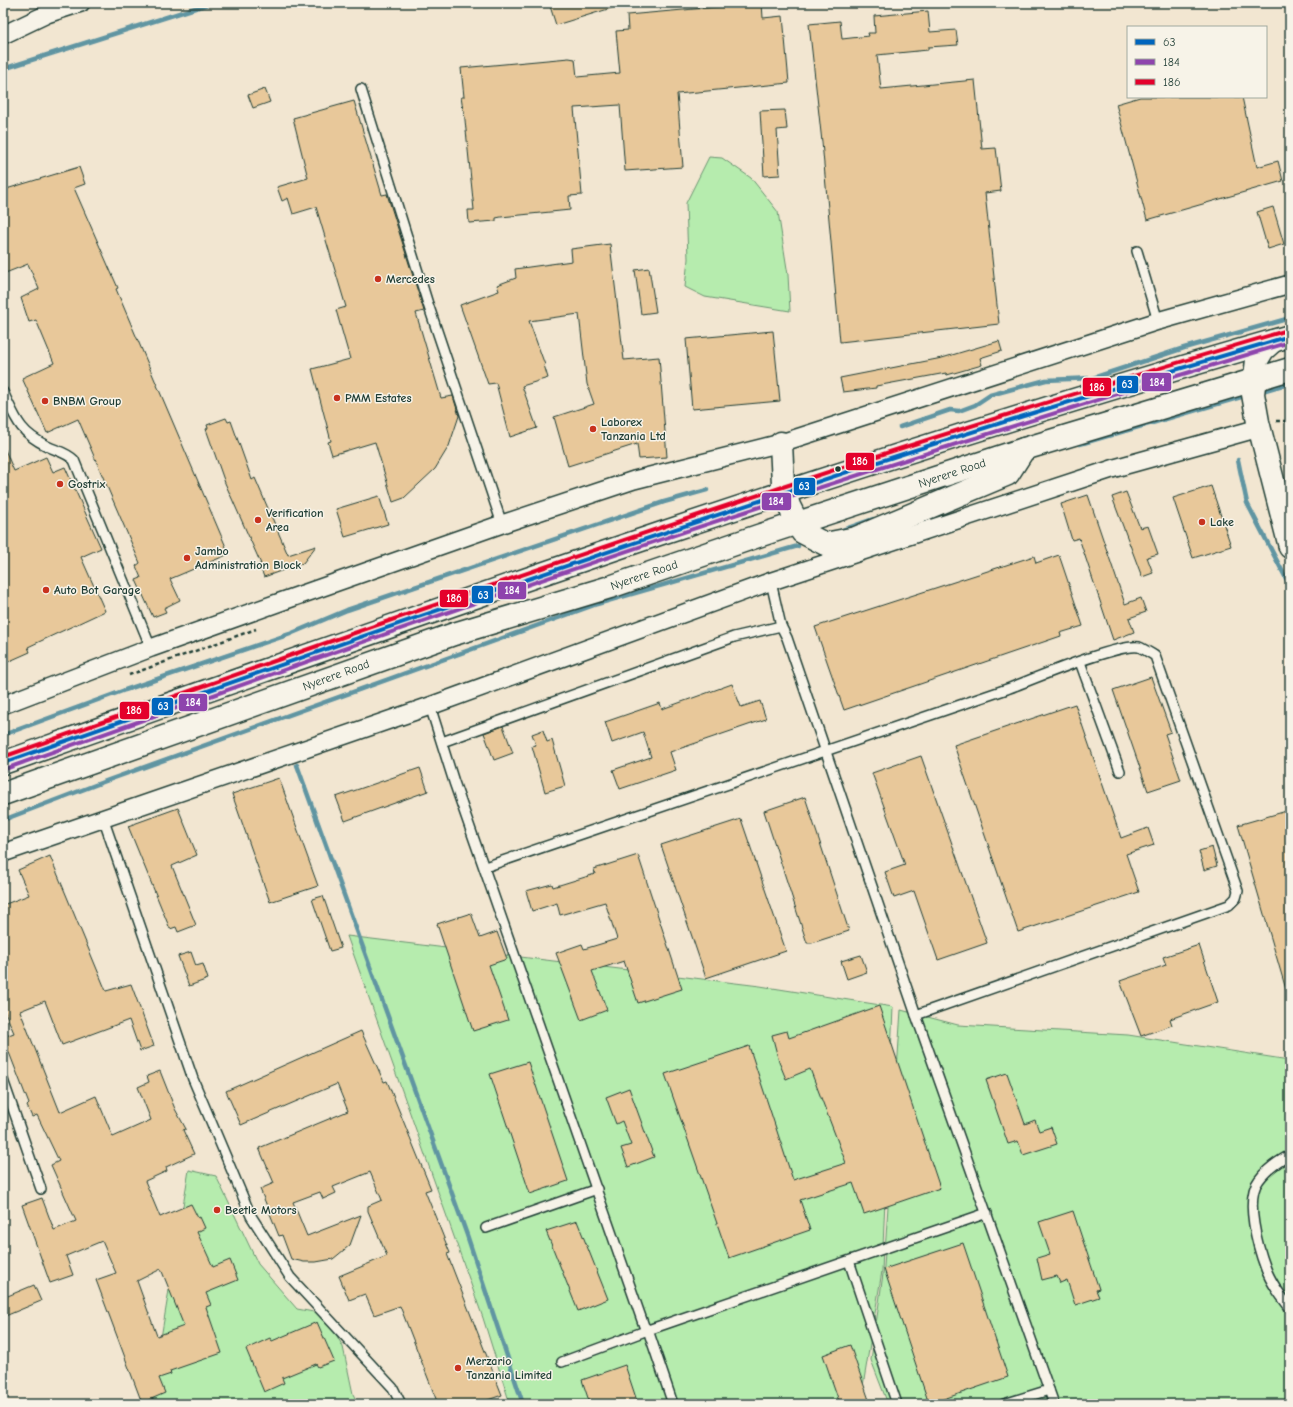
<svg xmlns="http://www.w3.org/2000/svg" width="1293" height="1407" font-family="'Comic Neue',sans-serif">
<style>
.green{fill:#b6ecae;stroke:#6a9471}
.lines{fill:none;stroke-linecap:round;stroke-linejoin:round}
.stream{stroke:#6095a2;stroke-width:4.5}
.building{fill:#e8c89a;stroke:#1f3d34;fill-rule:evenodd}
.lane-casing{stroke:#1f3d34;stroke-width:12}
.street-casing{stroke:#1f3d34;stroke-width:20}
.secondary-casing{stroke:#1f3d34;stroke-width:25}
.highway-casing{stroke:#1f3d34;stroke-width:25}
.path{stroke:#1f3d34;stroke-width:2.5;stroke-dasharray:4 3;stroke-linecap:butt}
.lane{stroke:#f7f3e8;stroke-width:9}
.street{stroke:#f7f3e8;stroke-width:17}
.secondary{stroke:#f7f3e8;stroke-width:22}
.highway{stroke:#f7f3e8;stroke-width:22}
.bus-1-casing{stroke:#f7f3e8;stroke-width:7}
.bus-2-casing{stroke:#f7f3e8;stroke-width:7}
.bus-3-casing{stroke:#f7f3e8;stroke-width:7}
.bus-1{stroke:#0065bd;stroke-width:4}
.bus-2{stroke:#8e44ad;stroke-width:4}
.bus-3{stroke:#e4002b;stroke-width:4}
.poi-dot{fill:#c8321e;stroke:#f7f3e8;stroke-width:1.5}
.bus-dot{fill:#1f3d34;stroke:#f7f3e8;stroke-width:1.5}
.labels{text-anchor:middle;stroke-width:3;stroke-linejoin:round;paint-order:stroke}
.poi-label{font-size:12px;font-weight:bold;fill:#1f3d34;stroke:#f7f3e8;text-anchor:start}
.street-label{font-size:12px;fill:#1f3d34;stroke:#f7f3e8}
.line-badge{stroke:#f7f3e8;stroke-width:1.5}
.badge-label{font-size:11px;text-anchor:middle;font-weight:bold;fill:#fff}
</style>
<rect width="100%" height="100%" fill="#f2e6d1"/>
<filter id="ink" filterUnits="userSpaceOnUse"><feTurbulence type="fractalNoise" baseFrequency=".025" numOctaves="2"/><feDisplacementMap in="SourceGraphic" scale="8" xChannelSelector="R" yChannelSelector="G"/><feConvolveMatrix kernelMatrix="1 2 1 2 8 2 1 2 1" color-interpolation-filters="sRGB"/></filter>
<g filter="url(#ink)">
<!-- green -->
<g class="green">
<path d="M709,157L722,158L751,178L778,212L788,275L790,311L705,297L685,287L688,259L686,203Z"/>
<path d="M347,936L760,986L893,1007L882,1271L860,1404H510L483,1318Z"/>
<path d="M901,1010L958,1025L1128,1035L1289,1060L1290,1063V1404H888L871,1360L884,1267Z"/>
<path d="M189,1170L216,1176L258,1264L297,1309L325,1314L343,1347L353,1394L358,1404H150Z"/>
</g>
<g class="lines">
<!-- stream -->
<g class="stream">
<path d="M3,69L211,3"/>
<path d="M1259,392L1290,383"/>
<path d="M900,427L950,410L959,411L975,405L990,395L1046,380L1093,378L1184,348L1290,318"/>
<path d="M1080,444L1248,395"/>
<path d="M1238,460L1247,503L1290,586"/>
<path d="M842,530L873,519"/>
<path d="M3,735L125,690L290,634L347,610L664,502L707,490"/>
<path d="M297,765L467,1235L523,1404"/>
<path d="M3,820L103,782L597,604L798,546"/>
</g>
</g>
<!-- building -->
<g class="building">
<path d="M549,3H618V6L556,25Z"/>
<path d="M762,3L763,18L783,16L789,83L677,94L683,167L625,171L620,105L574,108L582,195L569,196L570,210L501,217L496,218V221L469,223L468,210H474L464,110H463L461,97H464L461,68L569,58L575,59L577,77L620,73L616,31L628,30L627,15Z"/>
<path d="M928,11L930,32L956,30L958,45L928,47V50L877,55L881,89L975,80L982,149L996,148L1001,191L985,193L999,324L840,342L822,142L809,24L840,21L842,39L869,36L868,33H875L874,16Z"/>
<path d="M265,89L270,102L253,108L248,95Z"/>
<path d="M1140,97H1242L1257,167L1278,161L1283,181L1147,220L1116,104Z"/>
<path d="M354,101L382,195L387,194L424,311L416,313L441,398L453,396L459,416L449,446L435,469L404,498L393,502L375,442L332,455L328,442L331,441L312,369L350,359L336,310L346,307L316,207L293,214L288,198L282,201L277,187L308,178L293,118Z"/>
<path d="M785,110L787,129L777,130L780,175L764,176L760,111Z"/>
<path d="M79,167L85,184L74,188L118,288L116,289L229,554L170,579L180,600L164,608L166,612L153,617L136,580L141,578L136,566L140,563L78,419L47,433L22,378L54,363L36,320L29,322L21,298L39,289L28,264L3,274V190Z"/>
<path d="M1273,207L1284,244L1268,249L1257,212Z"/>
<path d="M610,244L624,360L659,357L667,457L639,459L637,444L568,466L554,417L594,404L587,384L579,314L529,321L545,365H544L548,378L522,386L537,428L510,437L496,383L488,384L460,305L499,291L497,285L516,278L515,269L572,261L571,249Z"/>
<path d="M649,268L656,312L641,314L635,270Z"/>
<path d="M773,331L780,401L692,409L686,339Z"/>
<path d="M999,341L1002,351L980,358L982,365L947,375L946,373L876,386V388L843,392L840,378L942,358Z"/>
<path d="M226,418L228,422L231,421L252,480L255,478L288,555L316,546L303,563L264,577L259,564H261L225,483L206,429L208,428L207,425Z"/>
<path d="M3,445L14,471L46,457L53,472L65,467L101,548L81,557L105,611L28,647L30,652L3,664Z"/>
<path d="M1211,486L1231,546L1193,558L1173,498Z"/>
<path d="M1126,492L1140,528L1148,526L1158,554L1147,557L1153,573L1142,577L1112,497Z"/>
<path d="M1088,495L1125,604L1141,598L1146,612L1129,618L1134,632L1113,640L1079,538L1072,540L1061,504Z"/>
<path d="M379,496L388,524L345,537L336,509Z"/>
<path d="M1059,555L1083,626L1060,633L1061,636L844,710L815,627L1034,556L1036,563Z"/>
<path d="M1151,677L1171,732L1165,734L1181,780L1148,791L1113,690Z"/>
<path d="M732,684L741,707L760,701L766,719L670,752L676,770L620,789L613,770L651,757L643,732L612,743L605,722L660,703L662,709Z"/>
<path d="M1075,704L1121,838L1148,828L1154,845L1126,854L1139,892L1018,932L954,745Z"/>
<path d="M503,726L513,753L494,760L484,733Z"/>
<path d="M543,730L547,742L552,740L565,786L545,792L532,746L536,745L532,734Z"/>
<path d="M921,756L987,943L938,960L914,891L894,898L885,872L905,865L872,773Z"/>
<path d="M420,768L428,791L345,821L336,797Z"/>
<path d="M279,778L318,886L270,902L232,794Z"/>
<path d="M805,797L849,931L812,943H807L764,811Z"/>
<path d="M178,808L197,855L172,866L196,925L178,932L176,927L170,929L128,826Z"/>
<path d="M1290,810V992L1287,993L1238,825Z"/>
<path d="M741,819L786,951L706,978L661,845Z"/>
<path d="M1212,847L1217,866L1204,870L1199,851Z"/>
<path d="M638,855L682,989L638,1003L624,961L592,971L607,1010L581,1020L556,953L582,944L584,949L617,939L605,902L560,915L557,903L532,911L526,891L552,884L553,887L595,874L594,869Z"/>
<path d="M50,856L106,991L131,984L154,1046L140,1051L129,1020L62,1045L45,1001L20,1011L60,1112L96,1096L113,1137L151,1120L138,1087L149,1082L147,1076L160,1071L175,1109L186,1129L183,1130L194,1154L166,1167L167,1171L145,1181L160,1217L191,1204L198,1218L200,1217L205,1228L197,1232L213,1267L230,1260L238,1280L206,1293L211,1305L206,1307L222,1353L170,1371L171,1374L159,1378L165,1393L142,1403L96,1280L116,1273L102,1241L66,1256L73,1275L50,1283L22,1205L42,1198L54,1230L76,1221L51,1165L59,1161L37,1115L32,1117L27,1106L29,1104L3,1037L14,1033L3,1007V905L29,895L18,870ZM161,1269L184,1326L157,1336L137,1281Z"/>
<path d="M323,896L341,948L330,951L312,899Z"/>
<path d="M471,913L480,938L497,932L507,959L489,965L508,1020L473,1031L437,924Z"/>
<path d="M1199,945L1218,1002L1170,1019L1172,1025L1141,1036L1120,981L1166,965L1163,957Z"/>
<path d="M191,952L196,966L203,964L208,979L189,986L178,956Z"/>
<path d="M861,955L867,972L847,979L841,961Z"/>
<path d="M879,1006L940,1188L864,1214L853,1183L800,1200L810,1230L729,1258L665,1074L749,1046L793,1180L846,1163L810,1069L786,1079L779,1062L772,1035L787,1031L789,1038Z"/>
<path d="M361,1031L384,1082L387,1081L431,1189L425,1191L450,1253L447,1254L502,1395L485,1401L486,1404H438L400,1306L374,1315L365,1294L349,1300L339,1276L387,1256L368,1211V1206L382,1200L370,1172L333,1187L336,1193L323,1199L320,1192L293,1202L307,1236L361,1215L350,1245L333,1259L316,1262H304L291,1259L282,1235L279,1236L260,1189L274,1183L259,1148L348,1111L337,1084L241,1125L226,1091Z"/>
<path d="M528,1062L568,1181L530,1194L490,1074Z"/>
<path d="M1007,1073L1025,1124L1035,1120L1039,1131L1051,1127L1057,1144L1023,1155L1018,1141L1008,1144L986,1080Z"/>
<path d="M629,1088L654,1157L628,1167L621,1148L631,1145L622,1121L616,1124L606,1097Z"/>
<path d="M1073,1211L1099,1289L1096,1290L1099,1297L1075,1305L1067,1280L1060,1283L1057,1276L1042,1280L1037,1258L1050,1254L1039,1222Z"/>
<path d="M577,1221L608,1299L578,1311L546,1231Z"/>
<path d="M963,1243L1008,1377L929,1404L884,1269Z"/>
<path d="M34,1285L41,1301L3,1317V1298Z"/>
<path d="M317,1322L334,1361L318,1367L316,1364L282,1378L284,1383L264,1392L246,1349L270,1338L272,1341Z"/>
<path d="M850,1345L869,1400L858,1404H840L823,1355Z"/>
<path d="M625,1365L638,1404H590L582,1380Z"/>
</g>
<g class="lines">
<defs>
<g id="lane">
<path d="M361,89L428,304L502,524"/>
<path d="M1137,251L1158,321"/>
<path d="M3,392C16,419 19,432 47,446C57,451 66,452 74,460L151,648"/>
<path d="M771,582L781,626L787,638L916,1015L1054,1404"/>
<path d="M1080,662L1120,771"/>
<path d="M430,706L454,782L644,1326L648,1330L673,1404"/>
<path d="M442,742L734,637L781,626"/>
<path d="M103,818L193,1079L251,1216L290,1277L393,1388L401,1404"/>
<path d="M485,867L1007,689C1031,680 1118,643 1139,647C1144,649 1150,653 1155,656L1238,891L1236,898L1229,905L916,1015"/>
<path d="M3,1080L41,1189"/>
<path d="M1290,1155C1279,1161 1266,1170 1259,1180C1244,1199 1258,1248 1266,1269C1271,1283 1281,1296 1290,1308"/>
<path d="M486,1228L597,1189"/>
<path d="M849,1261L897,1404"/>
<path d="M562,1362L648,1330L987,1213"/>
<path d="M1004,1404L1049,1390"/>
</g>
<g id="street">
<path d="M3,35L47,14L81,3"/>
<path d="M3,705L151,648L283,601L502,524L634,480L781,443L1158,321L1290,284"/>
<path d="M3,853L430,706L772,581L1115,468L1259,428"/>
</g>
<path id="secondary" d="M1273,341L1263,350L1257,360L1253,394L1258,422L1290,547"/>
<g id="highway">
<path d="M781,443L783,485L789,506L802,532L825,544L856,538L1008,474L1024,449"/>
<path d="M3,763C429,612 855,460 1290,336"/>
<path d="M3,794L454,634L610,587L758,536L1024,449L1290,369"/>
</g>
</defs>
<!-- lane casing -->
<use href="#lane" class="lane-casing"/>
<!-- street casing -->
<use href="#street" class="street-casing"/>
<!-- secondary casing -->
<use href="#secondary" class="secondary-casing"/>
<!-- highway casing -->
<use href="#highway" class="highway-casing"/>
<!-- path -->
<g class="path">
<path d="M1276,421H1290"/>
<path d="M129,675L256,629"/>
</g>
<!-- lane -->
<use href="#lane" class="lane"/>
<!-- street -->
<use href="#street" class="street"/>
<!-- secondary -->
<use href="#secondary" class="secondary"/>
<!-- highway -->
<use href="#highway" class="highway"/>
<defs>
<path id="bus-1" d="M3,763C269,669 534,575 802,487C963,433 1126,384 1290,336"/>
<path id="bus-2" d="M5,769C272,674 539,578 809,491C968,439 1129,390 1290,342"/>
<path id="bus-3" d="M3,757C268,663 533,569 801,481C962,427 1125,378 1288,330"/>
</defs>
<!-- bus-1 casing -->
<use href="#bus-1" class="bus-1-casing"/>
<!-- bus-2 casing -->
<use href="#bus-2" class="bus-2-casing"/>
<!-- bus-3 casing -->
<use href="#bus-3" class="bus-3-casing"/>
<!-- bus-1 -->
<use href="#bus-1" class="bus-1"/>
<!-- bus-2 -->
<use href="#bus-2" class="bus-2"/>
<!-- bus-3 -->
<use href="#bus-3" class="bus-3"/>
</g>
</g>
<!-- markers -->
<g class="poi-dot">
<circle cx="378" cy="279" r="4"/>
<circle cx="337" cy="398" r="4"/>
<circle cx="45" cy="401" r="4"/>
<circle cx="593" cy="429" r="4"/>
<circle cx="60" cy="484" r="4"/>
<circle cx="258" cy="520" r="4"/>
<circle cx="1202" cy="522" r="4"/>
<circle cx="187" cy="558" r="4"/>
<circle cx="46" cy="590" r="4"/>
<circle cx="217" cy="1210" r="4"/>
<circle cx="458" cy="1368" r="4"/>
</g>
<circle class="bus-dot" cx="838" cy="469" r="3.5"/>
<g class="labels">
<!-- poi labels -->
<g class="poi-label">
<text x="386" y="283">Mercedes</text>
<text x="345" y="402">PMM Estates</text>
<text x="53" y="405">BNBM Group</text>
<text x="601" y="426">Laborex<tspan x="601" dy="14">Tanzania Ltd</tspan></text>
<text x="68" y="488">Gostrix</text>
<text x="266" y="517">Verification<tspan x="266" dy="14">Area</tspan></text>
<text x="1210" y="526">Lake</text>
<text x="195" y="555">Jambo<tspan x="195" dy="14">Administration Block</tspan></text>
<text x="54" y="594">Auto Bot Garage</text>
<text x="225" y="1214">Beetle Motors</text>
<text x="466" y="1365">Merzario<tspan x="466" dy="14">Tanzania Limited</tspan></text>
</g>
<!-- street labels -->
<g class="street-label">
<text transform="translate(952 473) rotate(-18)" y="4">Nyerere Road</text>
<text transform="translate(644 575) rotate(-19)" y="4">Nyerere Road</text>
<text transform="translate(336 675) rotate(-20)" y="4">Nyerere Road</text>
</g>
</g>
<g class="line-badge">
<rect x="1141" y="372" width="31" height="20" rx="4" fill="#8e44ad"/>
<rect x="1116" y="375" width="23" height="19" rx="4" fill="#0065bd"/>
<rect x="1082" y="377" width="30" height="20" rx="4" fill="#e4002b"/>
<rect x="845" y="452" width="30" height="19" rx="4" fill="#e4002b"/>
<rect x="793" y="477" width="23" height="19" rx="4" fill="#0065bd"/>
<rect x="761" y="492" width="31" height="19" rx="4" fill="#8e44ad"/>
<rect x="497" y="581" width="30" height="19" rx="4" fill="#8e44ad"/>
<rect x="471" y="585" width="23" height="19" rx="4" fill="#0065bd"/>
<rect x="439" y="589" width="30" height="19" rx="4" fill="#e4002b"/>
<rect x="178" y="693" width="30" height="19" rx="4" fill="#8e44ad"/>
<rect x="151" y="697" width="23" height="19" rx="4" fill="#0065bd"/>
<rect x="119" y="701" width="31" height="19" rx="4" fill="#e4002b"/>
</g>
<g class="badge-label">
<text x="1157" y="386">184</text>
<text x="1127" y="388">63</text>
<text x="1097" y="391">186</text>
<text x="860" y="465">186</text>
<text x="804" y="490">63</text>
<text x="776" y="505">184</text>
<text x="512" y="594">184</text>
<text x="483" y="599">63</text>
<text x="454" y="602">186</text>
<text x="193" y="706">184</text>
<text x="163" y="710">63</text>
<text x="134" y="714">186</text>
</g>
<!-- margin -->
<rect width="1293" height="1407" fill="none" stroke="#f7f3e8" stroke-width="16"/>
<rect x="8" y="8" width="1277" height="1391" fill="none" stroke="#1f3d34" stroke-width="1.5" filter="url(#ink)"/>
<!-- legend -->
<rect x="1127" y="26" width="140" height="72" fill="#f7f3e8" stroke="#a1aaa0"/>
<rect x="1135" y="39" width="20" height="6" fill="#0065bd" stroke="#a1aaa0"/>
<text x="1163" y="46" font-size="12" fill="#1f3d34">63</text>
<rect x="1135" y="59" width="20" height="6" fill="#8e44ad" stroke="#a1aaa0"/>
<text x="1163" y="66" font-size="12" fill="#1f3d34">184</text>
<rect x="1135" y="79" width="20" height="6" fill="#e4002b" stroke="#a1aaa0"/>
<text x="1163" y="86" font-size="12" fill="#1f3d34">186</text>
</svg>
